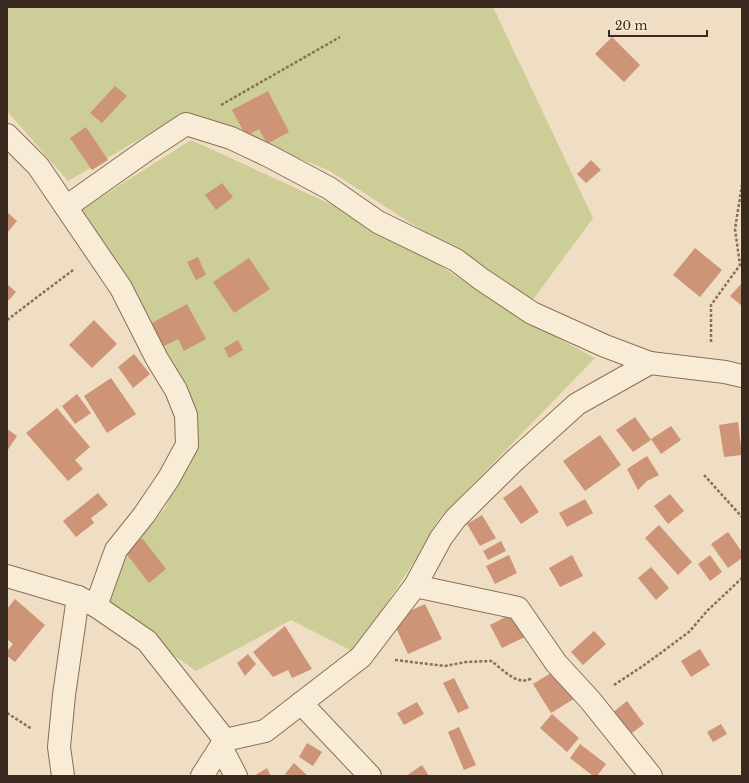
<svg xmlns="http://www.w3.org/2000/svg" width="749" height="783" font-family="'Libre Baskerville',serif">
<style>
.green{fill:#cccd97}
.building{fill:#ce9478}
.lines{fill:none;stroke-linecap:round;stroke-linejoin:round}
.minor-casing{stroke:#896f59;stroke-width:24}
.path{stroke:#896f59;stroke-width:2.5;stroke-dasharray:3 2;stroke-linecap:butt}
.minor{stroke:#f9ecd6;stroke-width:22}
</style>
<rect width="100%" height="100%" fill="#efdec3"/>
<!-- green -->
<g class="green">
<path d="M7,7H493L593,218L532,301L330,171L186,112L68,181L7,111Z"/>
<path d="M191,140L335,206L391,228L442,267L522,319L595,358L438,520L414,562L354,652L291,620L196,671L101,604L119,555L149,527L165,508L197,441L196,409L81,210Z"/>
</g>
<!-- building -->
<g class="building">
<path d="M612,37L640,65L624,82L595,54Z"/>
<path d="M115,86L127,96L102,123L90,113Z"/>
<path d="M268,91L289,132L267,144L259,129L246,136L232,110Z"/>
<path d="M86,127L108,160L92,170L70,138Z"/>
<path d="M591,160L601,170L586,183L577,174Z"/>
<path d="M222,183L233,197L216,210L205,195Z"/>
<path d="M7,212L17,221L7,233Z"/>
<path d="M695,248L722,270L700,297L673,275Z"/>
<path d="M198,257L206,275L196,280L187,262Z"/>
<path d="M249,258L270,289L234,313L213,282Z"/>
<path d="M742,283V306L730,296Z"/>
<path d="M7,284L16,292L7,302Z"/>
<path d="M187,304L206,339L184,351L178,339L162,347L150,324Z"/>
<path d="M94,320L117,344L92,368L69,345Z"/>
<path d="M238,340L243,350L229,358L224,348Z"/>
<path d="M134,354L150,374L133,388L118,367Z"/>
<path d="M111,378L136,414L107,433L84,396Z"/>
<path d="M77,394L91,413L75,424L62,406Z"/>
<path d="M57,408L90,447L75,460L83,469L68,481L26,433Z"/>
<path d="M635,417L651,440L633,452L616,430Z"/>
<path d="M738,422L742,455L724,457L719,425Z"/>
<path d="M671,426L681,440L661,454L651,439Z"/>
<path d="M7,429L17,436L7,451Z"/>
<path d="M600,435L621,465L585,491L563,461Z"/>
<path d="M647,456L659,475L647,481L638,490L627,469Z"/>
<path d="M521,485L539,512L521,524L503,498Z"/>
<path d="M98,493L108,505L91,518L94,523L76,537L63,521Z"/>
<path d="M670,494L684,511L668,524L654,506Z"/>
<path d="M585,499L593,513L567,527L559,513Z"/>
<path d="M482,515L496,538L480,546L467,524Z"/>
<path d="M659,525L692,562L678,575L645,538Z"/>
<path d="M728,532L742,552V558L728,568L711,544Z"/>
<path d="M142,538L166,569L149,583L125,552Z"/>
<path d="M501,541L506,551L488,560L483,551Z"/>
<path d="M509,555L517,573L495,584L486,566Z"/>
<path d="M572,555L583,576L560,587L549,568Z"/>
<path d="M710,555L722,572L710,581L698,564Z"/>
<path d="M651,567L669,588L656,600L638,578Z"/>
<path d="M15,599L45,625L15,662L7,656V651L13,644L7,639V609Z"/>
<path d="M425,604L442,639L408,654L392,619Z"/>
<path d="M515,612L527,636L502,648L490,625Z"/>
<path d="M285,626L312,669L292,678L288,670L273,677L253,652Z"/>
<path d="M594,631L606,644L583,665L571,652Z"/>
<path d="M700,649L710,665L691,677L681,661Z"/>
<path d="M248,654L256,664L245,676L237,663Z"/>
<path d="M559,668L577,697L551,713L533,684Z"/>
<path d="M454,678L469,708L458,713L443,683Z"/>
<path d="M627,701L644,724L628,736L611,714Z"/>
<path d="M417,702L424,714L404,725L397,713Z"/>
<path d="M552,714L579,738L567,752L540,728Z"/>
<path d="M721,724L727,734L713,742L707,732Z"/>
<path d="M459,727L476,765L464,770L448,732Z"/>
<path d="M307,743L322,752L313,766L299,757Z"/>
<path d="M580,744L606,764L597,776H593L570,758Z"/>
<path d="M294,763L308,776H288L285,774Z"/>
<path d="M422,765L429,776H406Z"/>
<path d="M267,768L271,776H254Z"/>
</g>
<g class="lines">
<defs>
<g id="minor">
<path d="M7,135L38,166L121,288L157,359L176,390L186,415L187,445L169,478L144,515L116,550L96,606"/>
<path d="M66,207L148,149L186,124L231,138L269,156L329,188L378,222L456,260L481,279L532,313L605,346L650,363"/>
<path d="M7,576L78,597L96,606L147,641L225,740L265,731L361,657L415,586L441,538L455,519L515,460L577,404L650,363L725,372L742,376"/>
<path d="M415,586L518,608L556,663L590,700L651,776"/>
<path d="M301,703L370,776"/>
<path d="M221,747L236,776"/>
<path d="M63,776L59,747L64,695L78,597"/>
<path d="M202,776L225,740"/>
</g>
</defs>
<!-- minor casing -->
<use href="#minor" class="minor-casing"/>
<!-- path -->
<g class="path">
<path d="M221,105L340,37"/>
<path d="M7,320L73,270"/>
<path d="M711,342V305L740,265L735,229L742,185"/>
<path d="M704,475L742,517"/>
<path d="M395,660L445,666L466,662L491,661C503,669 517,687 532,678"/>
<path d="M614,685L643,666L689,632L707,611L742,578"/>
<path d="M7,713L32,729"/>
</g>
<!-- minor -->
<use href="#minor" class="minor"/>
</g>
<!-- border -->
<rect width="749" height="783" fill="none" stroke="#39291e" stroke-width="16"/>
<!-- scale -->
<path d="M609 30v6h98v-6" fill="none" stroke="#39291e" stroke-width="2"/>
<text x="615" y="30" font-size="12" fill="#39291e" stroke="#f6e9d3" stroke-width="3" paint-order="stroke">20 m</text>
</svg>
